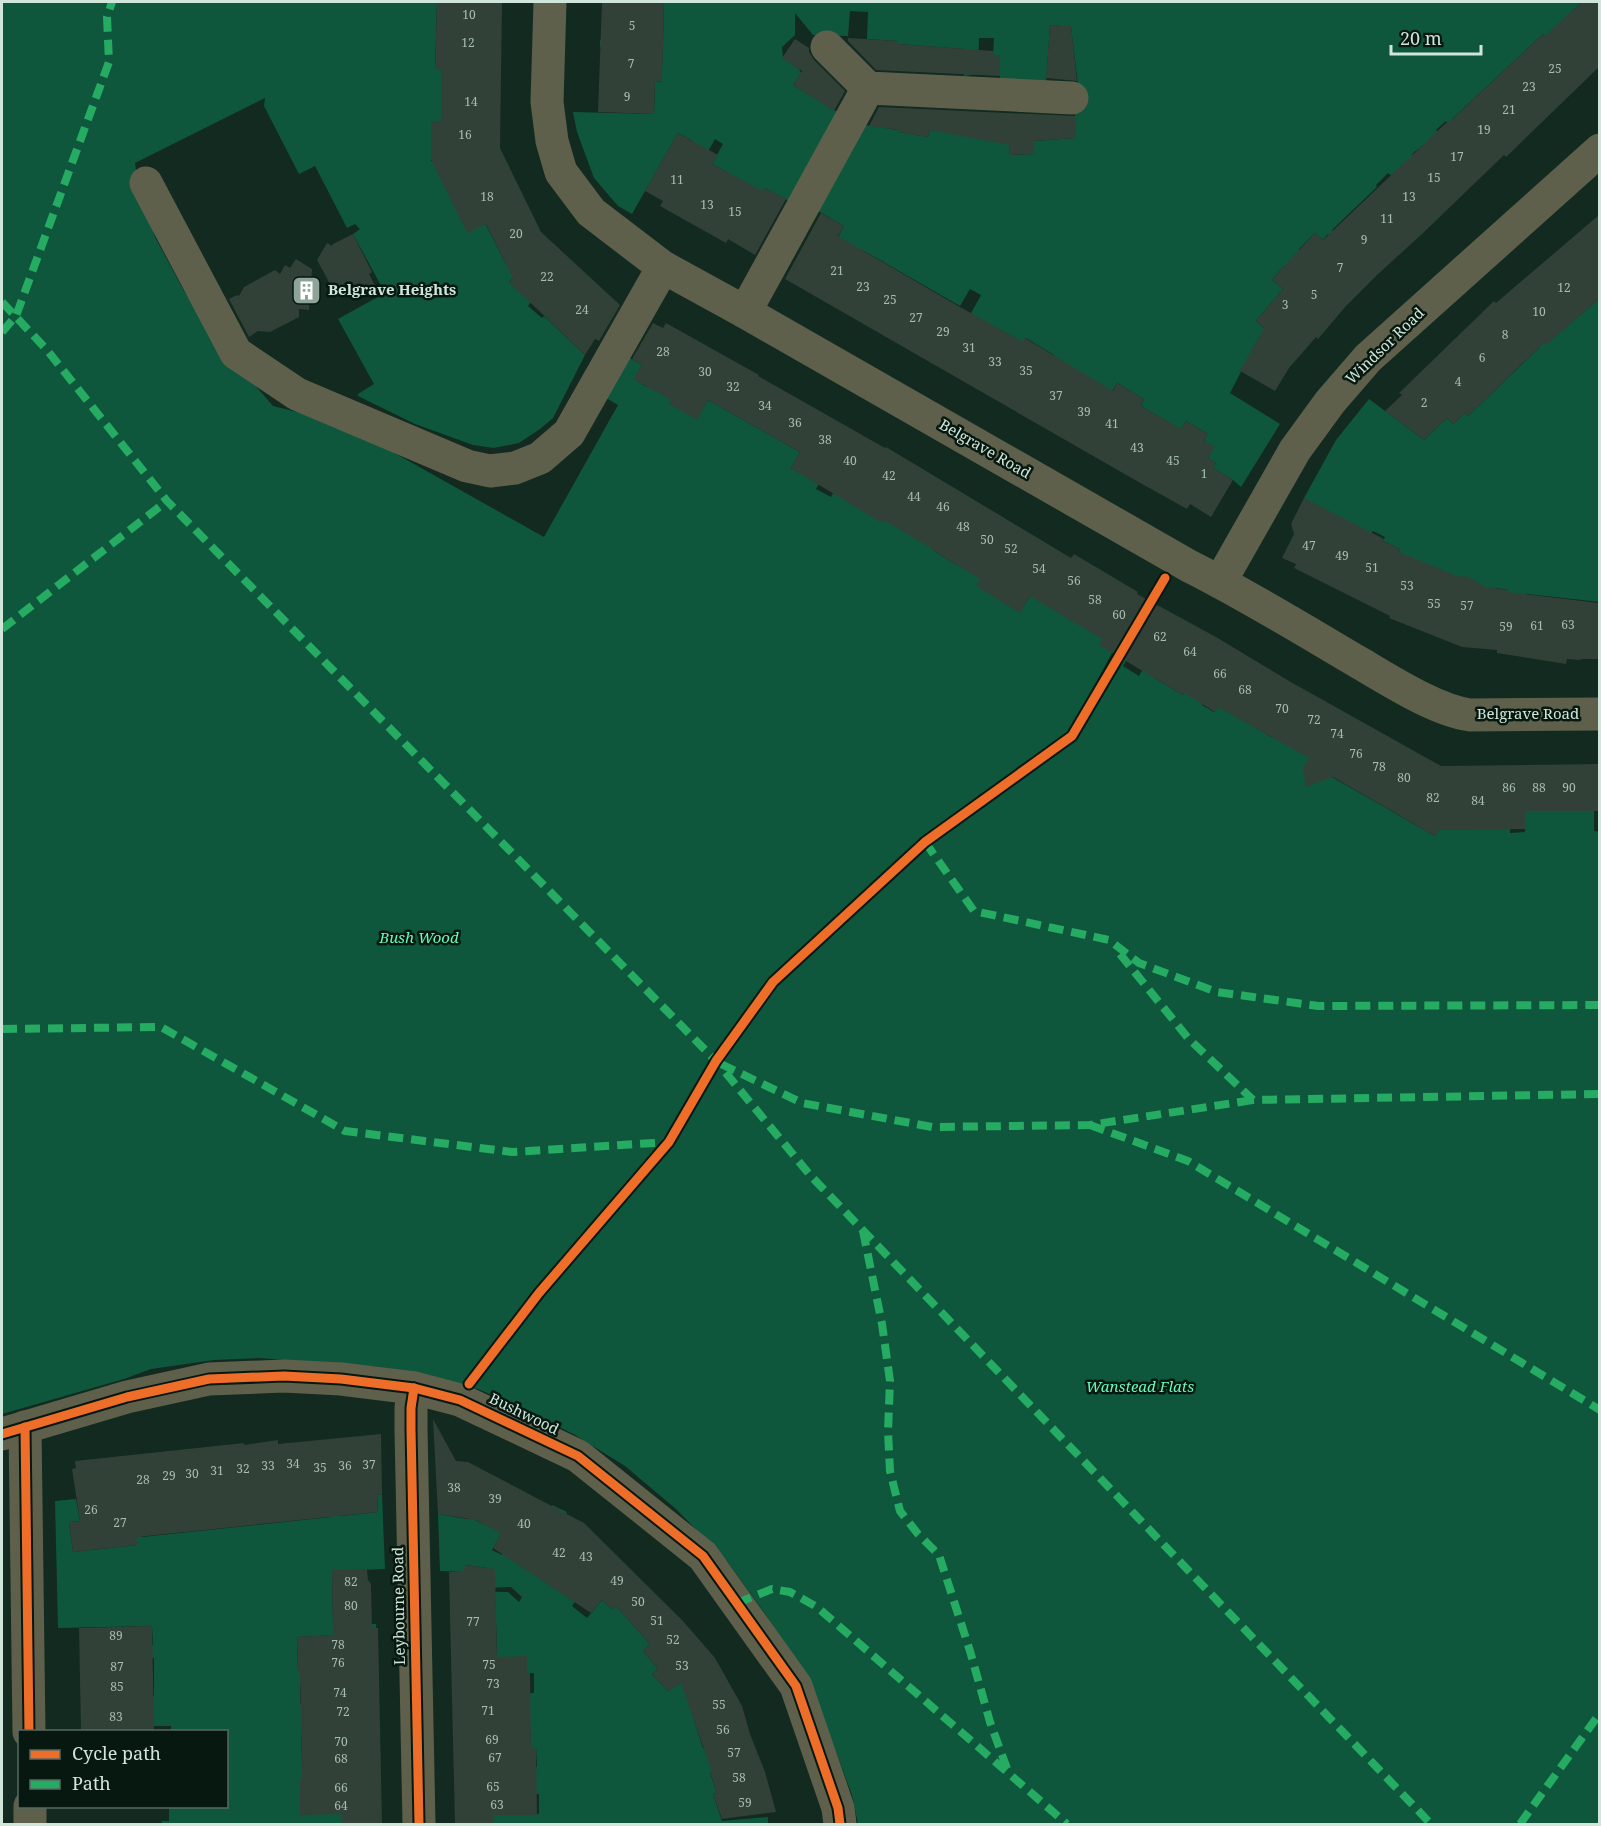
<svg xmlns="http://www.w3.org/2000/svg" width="1601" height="1826" font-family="'Noto Serif',serif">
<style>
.green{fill:#0f573c}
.building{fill:#314137}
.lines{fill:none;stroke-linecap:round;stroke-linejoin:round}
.minor{stroke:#5e604b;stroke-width:33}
.quiet{stroke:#26ab63;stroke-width:8;stroke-dasharray:15 8;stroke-linecap:butt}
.cycleway-casing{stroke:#071810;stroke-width:13}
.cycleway{stroke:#ee6e29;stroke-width:9}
.labels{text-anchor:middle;stroke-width:5;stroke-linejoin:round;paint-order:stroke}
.number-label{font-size:12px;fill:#a8bdb1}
.poi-label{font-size:15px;font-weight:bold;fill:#d0e6da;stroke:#071810;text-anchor:start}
.street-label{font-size:15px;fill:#d0e6da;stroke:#071810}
.park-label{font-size:15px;font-style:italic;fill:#63fdba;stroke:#071810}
</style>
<rect width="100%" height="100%" fill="#122a20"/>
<!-- green -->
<g class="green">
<path d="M2,2H437L435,69L494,71L452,83H441V121H431V161L454,162L506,264L526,255L529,260L509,282L531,302L528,306L542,318L544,316L585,355L553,418L540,429L519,443L494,448L473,445L415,424L358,396V394L374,384L338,319L385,293L353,234L360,229L355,224L347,228L315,166L299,174L264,106L265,98L135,163L139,192L155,237L184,291L228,354L273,406L341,423L544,537L618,405L606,398L628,357L642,365L634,379L647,387L655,372L697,419L708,400L800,452L791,468L819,484L816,489L831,497L842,477L884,520L938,546L934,551L957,565L982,558L1020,612L1034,590L1104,635L1112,653L1069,732L1076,741L1154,609L1156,610L1123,666L1139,676L1153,652L1167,660L1156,679L1183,695L1214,643L1202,705L1214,712L1219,706L1273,738L1280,727L1325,773L1435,836L1451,808L1510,827V833L1525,832V811L1594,810V831L1600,832L1599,1824H858L852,1795L821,1711L804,1675L766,1615L727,1561L676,1509L625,1466L575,1435L532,1413L478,1389L447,1380L379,1367L259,1358L214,1360L151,1369L124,1379L2,1414Z"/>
<path d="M664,2H1582L1550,32L1573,57L1568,61L1543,34L1452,119L1474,150L1446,121L1436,130L1440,134L1425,148L1423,145L1412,154L1415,158L1394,178L1388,173L1376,185L1377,187L1332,230L1359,259L1356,261L1328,234L1323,240L1315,233L1299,249L1295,275L1284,266L1272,280L1283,289L1256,321L1266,330L1259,337L1230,393L1280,424L1241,487L1233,480L1213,468L1216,463L1208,458L1214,447L1204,441L1208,434L1186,421L1172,443L1158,434L1165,420L1141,406L1144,399L1117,383L1110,395L1024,409L1054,355L1026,338L1022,346L1008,334L970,315L981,295L970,289L960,306L866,252L837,239L844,226L818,211L859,124L898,130L899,132L928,137L930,130L1009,140L1010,155L1034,154V141L1075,138V112L1078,85L1071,27L1050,25L1046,84L1000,82V56L993,55L994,38H979L978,74L964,76V49L898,44V41L867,39L868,12L850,11L848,36L813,35L795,13V35L782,47L783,58L799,69L801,73L793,85L847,118L798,206L765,188L761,195L717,188L727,172L712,164L723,144L715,139L704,159L681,164L693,141L678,133L632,214L618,206L594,178L577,132L573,112L654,114L655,81L661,82L663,49L600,47V40L663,42Z"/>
<path d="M1599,299L1600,602L1527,594L1507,596L1508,590L1497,588L1382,602L1400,549L1383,541L1385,537L1373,531L1368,538L1304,498L1336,440L1369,399L1424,440L1447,418L1453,424L1465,413L1468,416L1539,348L1500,307L1546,344Z"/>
<path d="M340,1493L341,1516L378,1512L377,1495L382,1494L385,1569L332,1571L333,1624H376V1628L339,1629V1635L297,1637L298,1672L339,1671L300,1684V1703L340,1734L301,1735L302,1767H340V1779L300,1780V1814H342V1824H162V1821H169V1807L226,1806V1732L171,1731V1726H152L120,1697L154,1696V1658H118V1645H153L152,1626L58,1628L55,1501L76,1499L80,1521L69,1522L73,1552L137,1545L133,1501L142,1537L331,1517L327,1495Z"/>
<path d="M552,1505L567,1512L534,1575L588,1584L572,1606L587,1618L602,1600L612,1609L616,1606L650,1644L643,1651L658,1669L652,1674L668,1691L682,1682L703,1748L706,1749L716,1771L710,1773L717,1793L713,1794L722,1821L768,1817V1824H493V1815L539,1814V1794H533L492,1768L537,1767L536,1747H531V1732L490,1694L534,1693V1673H527L494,1657V1651L497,1650L495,1595L450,1591L508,1592L519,1602L522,1597L511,1587L486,1588L487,1568L466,1565L464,1572L440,1571L438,1514L467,1519L471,1518L490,1527L507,1522L492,1550L502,1555L516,1527L536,1537Z"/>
</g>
<!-- building -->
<g class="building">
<path d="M437,2H502L500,148L541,232L620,305L599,341L595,339L585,355L509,282L513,278L486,224L467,233L431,159V121H441V70H435Z"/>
<path d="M602,2H664L662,82L655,81L654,114L598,112Z"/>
<path d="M1582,2H1599V67L1506,157L1504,155L1422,234L1377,275L1346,306L1318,339L1316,337L1289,368L1275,391L1240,371L1264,328L1256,321L1283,289L1272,280L1284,266L1315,233L1323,240L1447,122L1448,123L1543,34L1545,36Z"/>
<path d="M1050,25L1071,26L1077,81L1046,78Z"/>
<path d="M848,38L898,41V44L994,51L993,55H1000V76L876,70L848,41Z"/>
<path d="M795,39L809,48V52L814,60L845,91L834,111L793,85L802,71L782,58Z"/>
<path d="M879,107L1075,116L1076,138L1034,141V154L1010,155L1009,145L930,130L928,137L898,132V130L869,126Z"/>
<path d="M678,133L718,155L712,164L763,191L765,188L786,199L755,255L728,239L726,243L660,206L663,201L645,191Z"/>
<path d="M821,213L844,226L838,236L960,307L1023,342L1025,338L1113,391L1117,383L1144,399L1141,406L1181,429L1186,421L1208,434L1204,441L1215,447L1208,458L1216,463L1213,468L1233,480L1211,517L1190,504L1187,509L1135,480L785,279Z"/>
<path d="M1599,215V299L1546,345L1544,343L1468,416L1465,413L1453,424L1447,418L1424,440L1385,411L1402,395L1399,393L1494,301L1496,303Z"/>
<path d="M353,234L372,272L369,274L379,293L362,291V298L336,295L317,260L327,243L332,246L333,244Z"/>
<path d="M296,259L312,269L309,310L299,309V317L270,332L258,331L249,337L229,299L237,295L239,296L244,287L275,270L280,274L285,265L290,268Z"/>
<path d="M653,323L663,328L666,323L759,375L758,376L885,448L886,447L1071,558L1074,554L1138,592L1137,594L1216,637L1289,681L1441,766L1599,764V811H1525V829L1439,830L1435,836L1333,777L1306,787L1303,768L1309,758L1218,707L1215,712L1184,693L1183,695L1099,645L1102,639L1030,596L1020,613L976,586L980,579L934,551V550L884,520L882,523L791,468L800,452L708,400L697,420L669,404L671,400L633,379L642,365L632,359Z"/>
<path d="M1304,498L1384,539L1383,541L1400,549L1399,552L1459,577L1465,576L1475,580L1479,584L1486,587L1508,590V592L1599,603V659H1581V660L1567,659L1566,664L1497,653V650L1462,647L1389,618L1390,616L1294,568L1296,564L1282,558L1294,534L1291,524Z"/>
<path d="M433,1419L456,1461L468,1462L584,1523L683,1621L715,1658L742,1706L750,1734L765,1772L776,1812L722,1819L713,1794L717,1793L710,1772H712L681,1683L668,1691L652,1674L658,1669L643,1651L650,1644L616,1606L612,1609L602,1600L591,1613L493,1548L501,1533L476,1520L438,1514Z"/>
<path d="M381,1434L382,1494L377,1495L378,1512L137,1537V1545L73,1552L69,1522L80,1521L72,1469L76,1468L75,1461L244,1443V1445L278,1440V1444Z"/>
<path d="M465,1565L495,1569L497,1657L527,1656V1673H530L531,1747H536L537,1815H493V1824H455L449,1572H464Z"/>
<path d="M367,1569L368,1580L371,1584L372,1628H378L382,1824H342V1814L300,1815V1780H302L300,1672H298L297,1637L333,1635L332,1570Z"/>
<path d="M152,1626L154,1731H81L79,1628Z"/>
</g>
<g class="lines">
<!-- minor -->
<g class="minor">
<path d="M550,2L547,102L552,141L561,172L591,212L663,267L745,312L1189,566C1247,595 1302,629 1358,662C1389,680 1435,710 1470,715L1600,714"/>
<path d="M827,47L868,88L1072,98"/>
<path d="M146,183L236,353L297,394L467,466L490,471L515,468L540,458L569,433L663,267"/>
<path d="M745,312L868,88"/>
<path d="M1220,582L1295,450L1330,402L1368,358L1600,150"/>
<path d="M414,1388L411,1408V1429L419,1824"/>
<path d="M25,1427L29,1732"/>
<path d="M2,1434L127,1397L209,1379L284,1376L341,1379L414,1388L460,1400L578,1456L703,1556L796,1686L838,1808L840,1824"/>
<path d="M30,1806V1824"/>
</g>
<!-- quiet -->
<g class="quiet">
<path d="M2,302L47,350L167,501L716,1061L810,1175L1431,1824"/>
<path d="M2,332L16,316L109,62L107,17L112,2"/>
<path d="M2,629L167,501"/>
<path d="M925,842L974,911L1109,940L1139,963L1217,992L1318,1006L1600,1005"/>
<path d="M1120,954L1188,1038L1253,1100L1600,1094"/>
<path d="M2,1029L161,1027L345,1131L512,1152L669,1142"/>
<path d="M721,1064L802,1103L932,1127L1090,1125L1253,1100"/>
<path d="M1090,1125L1188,1161L1600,1410"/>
<path d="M863,1231L882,1324L890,1381L888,1431L890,1471L900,1511L918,1534L939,1555L970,1651L990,1722L1009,1774"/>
<path d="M737,1603L772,1589L790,1592L817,1607L1067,1824"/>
<path d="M1520,1824L1600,1713"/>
</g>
<defs>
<g id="cycleway">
<path d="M469,1384L539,1293L669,1142L716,1061L773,982L925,842L1072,736L1165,578"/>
<path d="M414,1388L411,1408V1429L419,1824"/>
<path d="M25,1427L29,1732"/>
<path d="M2,1434L127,1397L209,1379L284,1376L341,1379L414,1388L460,1400L578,1456L703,1556L796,1686L838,1808L840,1824"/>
</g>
</defs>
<!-- cycleway casing -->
<use href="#cycleway" class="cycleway-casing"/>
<!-- cycleway -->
<use href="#cycleway" class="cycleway"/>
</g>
<!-- icons -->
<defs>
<symbol id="building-square" viewBox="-11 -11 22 22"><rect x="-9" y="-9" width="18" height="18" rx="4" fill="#8ea499" stroke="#071810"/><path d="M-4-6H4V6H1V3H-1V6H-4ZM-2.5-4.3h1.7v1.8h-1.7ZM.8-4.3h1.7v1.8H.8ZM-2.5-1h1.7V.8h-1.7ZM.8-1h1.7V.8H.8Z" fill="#fff"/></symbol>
</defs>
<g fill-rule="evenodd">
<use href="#building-square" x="290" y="274" width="33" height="33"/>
</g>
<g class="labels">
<!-- number labels -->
<g class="number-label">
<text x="469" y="19">10</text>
<text x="632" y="30">5</text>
<text x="468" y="47">12</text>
<text x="631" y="68">7</text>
<text x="1555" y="73">25</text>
<text x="1529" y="91">23</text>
<text x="627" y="101">9</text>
<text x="471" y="106">14</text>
<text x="1509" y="114">21</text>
<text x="1484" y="134">19</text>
<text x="465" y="139">16</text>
<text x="1457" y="161">17</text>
<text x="1434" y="182">15</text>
<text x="677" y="184">11</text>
<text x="487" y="201">18</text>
<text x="1409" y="201">13</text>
<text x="707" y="209">13</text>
<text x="735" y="216">15</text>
<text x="1387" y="223">11</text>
<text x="516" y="238">20</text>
<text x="1364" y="244">9</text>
<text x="1340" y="272">7</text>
<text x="837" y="275">21</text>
<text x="547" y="281">22</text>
<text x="863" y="291">23</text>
<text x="1564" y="292">12</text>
<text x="1314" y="299">5</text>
<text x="890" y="304">25</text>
<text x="1285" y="309">3</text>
<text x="582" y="314">24</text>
<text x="1539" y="316">10</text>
<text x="916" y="322">27</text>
<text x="943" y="336">29</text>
<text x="1505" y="339">8</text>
<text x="969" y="352">31</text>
<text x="663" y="356">28</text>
<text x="1482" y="362">6</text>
<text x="995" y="366">33</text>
<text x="1026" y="375">35</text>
<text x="705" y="376">30</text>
<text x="1458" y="386">4</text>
<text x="733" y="391">32</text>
<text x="1056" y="400">37</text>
<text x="1424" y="407">2</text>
<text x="765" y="410">34</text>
<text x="1084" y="416">39</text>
<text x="795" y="427">36</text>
<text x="1112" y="428">41</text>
<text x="825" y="444">38</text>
<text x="1137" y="452">43</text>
<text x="850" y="465">40</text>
<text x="1173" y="465">45</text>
<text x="1204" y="478">1</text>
<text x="889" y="480">42</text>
<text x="914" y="501">44</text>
<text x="943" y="511">46</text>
<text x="963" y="531">48</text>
<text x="987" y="544">50</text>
<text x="1309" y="550">47</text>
<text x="1011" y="553">52</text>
<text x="1342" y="560">49</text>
<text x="1372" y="572">51</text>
<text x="1039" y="573">54</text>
<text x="1074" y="585">56</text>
<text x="1407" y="590">53</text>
<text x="1095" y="604">58</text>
<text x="1434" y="608">55</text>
<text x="1467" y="610">57</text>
<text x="1119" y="619">60</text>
<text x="1568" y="629">63</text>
<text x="1537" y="630">61</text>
<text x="1506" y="631">59</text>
<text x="1160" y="641">62</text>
<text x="1190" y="656">64</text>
<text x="1220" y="678">66</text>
<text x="1245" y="694">68</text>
<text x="1282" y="713">70</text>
<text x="1314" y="724">72</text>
<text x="1337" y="738">74</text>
<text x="1356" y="758">76</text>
<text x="1379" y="771">78</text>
<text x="1404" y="782">80</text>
<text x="1509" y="792">86</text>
<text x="1539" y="792">88</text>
<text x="1569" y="792">90</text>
<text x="1433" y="802">82</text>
<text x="1478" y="805">84</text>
<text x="293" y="1468">34</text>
<text x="369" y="1469">37</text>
<text x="268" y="1470">33</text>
<text x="345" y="1470">36</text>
<text x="320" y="1472">35</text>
<text x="243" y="1473">32</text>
<text x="217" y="1475">31</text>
<text x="192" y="1478">30</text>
<text x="169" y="1480">29</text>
<text x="143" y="1484">28</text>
<text x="454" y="1492">38</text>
<text x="495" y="1503">39</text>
<text x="91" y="1514">26</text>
<text x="120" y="1527">27</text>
<text x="524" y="1528">40</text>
<text x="559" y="1557">42</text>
<text x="586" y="1561">43</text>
<text x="617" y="1585">49</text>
<text x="351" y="1586">82</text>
<text x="638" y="1606">50</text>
<text x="351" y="1610">80</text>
<text x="657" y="1625">51</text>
<text x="473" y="1626">77</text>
<text x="116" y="1640">89</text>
<text x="673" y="1644">52</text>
<text x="338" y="1649">78</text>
<text x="338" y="1667">76</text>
<text x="489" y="1669">75</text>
<text x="682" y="1670">53</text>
<text x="117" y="1671">87</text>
<text x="493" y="1688">73</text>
<text x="117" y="1691">85</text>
<text x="340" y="1697">74</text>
<text x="719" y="1709">55</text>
<text x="488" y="1715">71</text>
<text x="343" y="1716">72</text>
<text x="116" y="1721">83</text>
<text x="723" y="1734">56</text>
<text x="492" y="1744">69</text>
<text x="341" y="1746">70</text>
<text x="734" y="1757">57</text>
<text x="495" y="1762">67</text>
<text x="341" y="1763">68</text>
<text x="739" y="1782">58</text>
<text x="493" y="1791">65</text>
<text x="341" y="1792">66</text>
<text x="745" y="1807">59</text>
<text x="497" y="1809">63</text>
<text x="341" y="1810">64</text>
</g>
<!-- poi labels -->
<g class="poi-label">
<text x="328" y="295">Belgrave Heights</text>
</g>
<!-- street labels -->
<g class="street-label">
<text transform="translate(1385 346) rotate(-44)" y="5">Windsor Road</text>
<text transform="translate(985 449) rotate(30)" y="5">Belgrave Road</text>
<text x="1528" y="719">Belgrave Road</text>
<text transform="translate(524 1414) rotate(26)" y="5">Bushwood</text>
<text transform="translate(399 1606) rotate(-91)" y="5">Leybourne Road</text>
</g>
<!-- park labels -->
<g class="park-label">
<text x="419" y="943">Bush Wood</text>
<text x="1140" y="1392">Wanstead Flats</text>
</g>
</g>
<!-- border -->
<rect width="1601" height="1826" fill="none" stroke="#d0e6da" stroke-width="6"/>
<!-- legend -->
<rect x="18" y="1730" width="210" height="78" fill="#071810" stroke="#576a61" stroke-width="1.5"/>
<rect x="30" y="1750" width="30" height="9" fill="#ee6e29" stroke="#576a61" stroke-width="1.5"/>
<text x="72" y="1760" font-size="18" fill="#d0e6da">Cycle path</text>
<rect x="30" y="1780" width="30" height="9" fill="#26ab63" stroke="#576a61" stroke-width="1.5"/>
<text x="72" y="1790" font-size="18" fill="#d0e6da">Path</text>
<!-- scale -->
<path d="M1391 45v9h90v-9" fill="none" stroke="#d0e6da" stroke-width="3"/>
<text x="1400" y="45" font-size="18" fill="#d0e6da" stroke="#071810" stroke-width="4.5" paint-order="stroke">20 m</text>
</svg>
